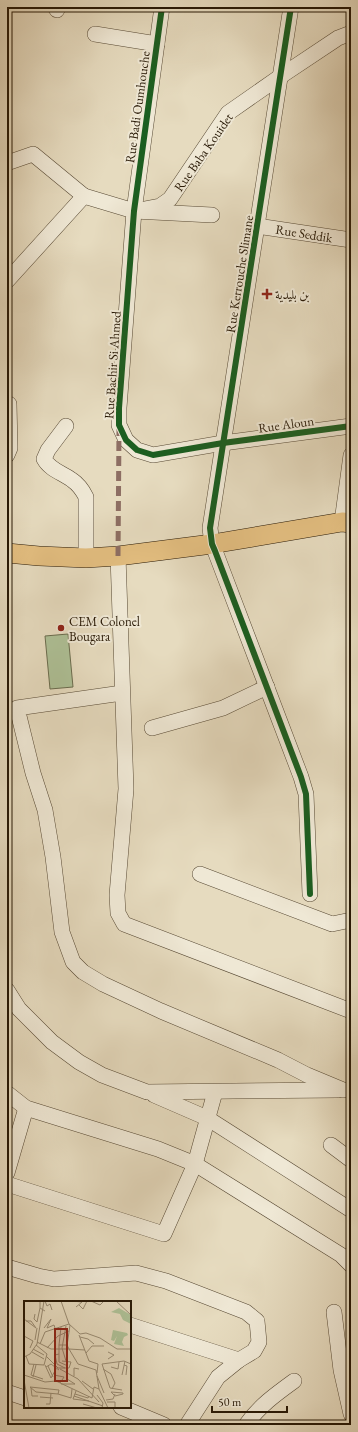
<svg xmlns="http://www.w3.org/2000/svg" width="358" height="1432" font-family="'EB Garamond',Amiri,serif">
<style>
.green{fill:#aec197;stroke:#6a6c4e}
.lines{fill:none;stroke-linecap:round;stroke-linejoin:round}
.minor-casing{stroke:#574934;stroke-width:16}
.major-casing{stroke:#271805;stroke-width:20}
.minor{stroke:#efe8d5;stroke-width:15}
.major{stroke:#e3be80;stroke-width:19}
.quiet{stroke:#8d6e63;stroke-width:5;stroke-dasharray:10 5;stroke-linecap:butt}
.cycleway-casing{stroke:#efe8d5;stroke-width:8}
.cycleway{stroke:#1b5e20;stroke-width:6}
.poi-dot{fill:#8f2418;stroke:#efe8d5;stroke-width:1.5}
.labels{text-anchor:middle;stroke-width:4;stroke-linejoin:round;paint-order:stroke}
.street-label{font-size:13px;fill:#271805;stroke:#efe8d5}
.poi-label{font-size:13px;fill:#271805;stroke:#efe8d5;text-anchor:start}
.inset-road{fill:none;stroke:#9a8d75;stroke-width:1}
.view{fill:#8f2418;fill-opacity:0.15;stroke:#8f2418;stroke-width:2}
.inset-edge{fill:none;stroke:#271805;stroke-width:2}
</style>
<rect width="100%" height="100%" fill="#e6dbbf"/>
<filter id="stains"><feTurbulence type="fractalNoise" baseFrequency=".005" numOctaves="4"/><feColorMatrix values="0 0 0 0 .2 0 0 0 0 .09 0 0 0 0 .02 0 0 0 .5 -.17"/></filter>
<radialGradient id="worn" r=".72"><stop offset=".6" stop-color="#630" stop-opacity="0"/><stop offset="1" stop-color="#630" stop-opacity=".3"/></radialGradient>
<!-- green -->
<path class="green" d="M68,634L73,687L50,689L45,636Z"/>
<g class="lines">
<defs>
<g id="minor">
<path d="M55,7L57,10"/>
<path d="M162,7L134,211L119,408V425L126,440L137,450L153,455L223,443L351,426"/>
<path d="M291,7L210,528L212,544L215,551L301,777L306,794L310,894"/>
<path d="M95,34L157,44"/>
<path d="M7,163L33,154L84,196"/>
<path d="M134,211L160,206L170,199L228,113L281,76L338,38L351,33"/>
<path d="M257,226L351,240"/>
<path d="M7,281L84,196L134,211L212,215"/>
<path d="M66,426L48,450L44,459C50,470 63,473 72,480C78,484 83,491 86,497V558"/>
<path d="M7,455L10,448L9,404"/>
<path d="M342,522L351,455"/>
<path d="M118,556L126,789L117,895L118,913L124,924L351,1011"/>
<path d="M122,693L17,708L33,773L45,810L53,857L62,932L73,962L83,972L103,984L161,1011L278,1060L307,1075L343,1090"/>
<path d="M152,728L223,708L267,687"/>
<path d="M200,874L332,924L351,920"/>
<path d="M7,990L19,1009L52,1042L79,1062L102,1075L147,1092L337,1090"/>
<path d="M7,1093L26,1108L158,1149L195,1164L341,1255L351,1265"/>
<path d="M154,1095L207,1118L351,1210"/>
<path d="M331,1145L351,1160"/>
<path d="M7,1173L26,1108"/>
<path d="M7,1184L164,1234L195,1164L215,1092"/>
<path d="M7,1267L38,1276L54,1279L136,1273L166,1281L246,1312L257,1321L259,1342L254,1351L239,1360L218,1377L187,1425"/>
<path d="M334,1312L341,1370L351,1414"/>
<path d="M130,1325L239,1360"/>
<path d="M7,1392L25,1398"/>
<path d="M121,1407L164,1425"/>
<path d="M246,1425C258,1407 276,1394 294,1381"/>
</g>
<path id="major" d="M7,553L39,556L86,558L118,556L212,544L342,522L351,523"/>
</defs>
<!-- minor casing -->
<use href="#minor" class="minor-casing"/>
<!-- major casing -->
<use href="#major" class="major-casing"/>
<!-- minor -->
<use href="#minor" class="minor"/>
<!-- major -->
<use href="#major" class="major"/>
<!-- quiet -->
<path class="quiet" d="M118,556L119,429"/>
<defs>
<g id="cycleway">
<path d="M162,7L134,211L119,408V425L126,440L137,450L153,455L223,443L351,426"/>
<path d="M291,7L210,528L212,544L215,551L301,777L306,794L310,894"/>
</g>
</defs>
<!-- cycleway casing -->
<use href="#cycleway" class="cycleway-casing"/>
<!-- cycleway -->
<use href="#cycleway" class="cycleway"/>
</g>
<!-- markers -->
<g class="poi-dot">
<path d="M265 288h4v4h4v4h-4v4h-4v-4h-4v-4h4z"/>
<circle cx="61" cy="628" r="4"/>
</g>
<g class="labels">
<!-- street labels -->
<g class="street-label">
<text transform="translate(137 107) rotate(-82)" y="5">Rue Badi Oumhouche</text>
<text transform="translate(203 152) rotate(-55)" y="5">Rue Baba Kouidet</text>
<text transform="translate(304 233) rotate(9)" y="5">Rue Seddik</text>
<text transform="translate(239 274) rotate(-81)" y="5">Rue Kerrouche Slimane</text>
<text transform="translate(112 365) rotate(-86)" y="5">Rue Bachir Si Ahmed</text>
<text transform="translate(286 424) rotate(-8)" y="5">Rue Aloun</text>
</g>
<!-- poi labels -->
<g class="poi-label">
<text x="275" y="299">بن بليدية</text>
<text x="69" y="626">CEM Colonel<tspan x="69" dy="15">Bougara</tspan></text>
</g>
</g>
<!-- overview -->
<g transform="translate(24 1301)">
<rect width="107" height="107" fill="#e6dbbf"/>
<path d="M95,7L107,14V23L99,19L96,13L87,11ZM89,29L103,32L104,34L100,36L98,41L100,45L90,43L93,35L90,40L87,39Z" fill="#aec197"/>
<path class="inset-road" d="M16,0V7L21,10M21,0L23,5L26,3L28,9M37,0L45,23L56,33M48,0L58,1L52,6M67,0L76,4L79,1M92,0L107,14M55,4L59,8L63,0M11,13L10,18L13,21L16,7M0,18L12,27M2,20H7L12,27M42,25L38,47L42,60M37,26L35,44H43M20,27L27,18L23,27L30,24L31,27M56,33L62,32L76,37L93,48H107M55,34L65,60L74,63L73,72M0,35L9,40L6,47M56,36L64,38L70,43M11,39L13,27M13,41L27,48H45L54,63L72,69L75,88L84,107M16,43L21,31L45,23M35,44V61L44,65M43,44L45,48L61,49M43,45L46,24M23,47L34,35L45,30M9,48L20,54M8,51L20,58M62,52L68,45H80M35,53L31,54L33,63L41,67M2,55L5,63L20,64L23,53L12,44M22,55L34,67H45L47,61L38,60M0,56L6,53L13,43L20,0M84,58L90,54L84,51M10,63L7,74L19,78M78,63L86,87L98,89M78,63L100,60L107,63M21,64L27,77L32,68M100,64L103,65L102,74M24,65L29,76M22,66L27,63L35,69M87,66L94,68L95,61M36,68L54,78L75,101M79,68L87,73L91,82L88,88M0,74L21,81L32,80L68,97L70,86L75,88M30,74L40,76L36,82M98,74L101,60M50,75V67L55,68M73,75L80,92M9,76L12,64M0,79L5,107M58,80L69,88M37,83H51L43,78M6,86L12,91L34,93L47,97L48,88M6,86L35,89L34,93M7,87L8,95H14M52,90L49,98L65,100M87,91L99,92V93L91,95ZM51,93L64,97L65,95M73,94L79,102L78,107M50,95L79,105M16,96L29,97M82,99L89,98L91,93M83,101H91V107M22,103H26L27,92M59,103L73,107"/>
<path class="view" d="M31,28H43V80H31Z"/>
<rect width="107" height="107" class="inset-edge"/>
</g>
<!-- margin -->
<rect width="358" height="1432" fill="none" stroke="#e6dbbf" stroke-width="24"/>
<rect x="8" y="8" width="342" height="1416" fill="none" stroke="#271805" stroke-width="2"/>
<rect x="12" y="12" width="334" height="1408" fill="none" stroke="#271805"/>
<!-- scale -->
<path d="M212 1406v6h75v-6" fill="none" stroke="#271805" stroke-width="2"/>
<text x="218" y="1406" font-size="12" fill="#271805" stroke="#efe8d5" stroke-width="3" paint-order="stroke">50 m</text>
<rect width="100%" height="100%" filter="url(#stains)"/>
<rect width="100%" height="100%" fill="url(#worn)"/>
</svg>
